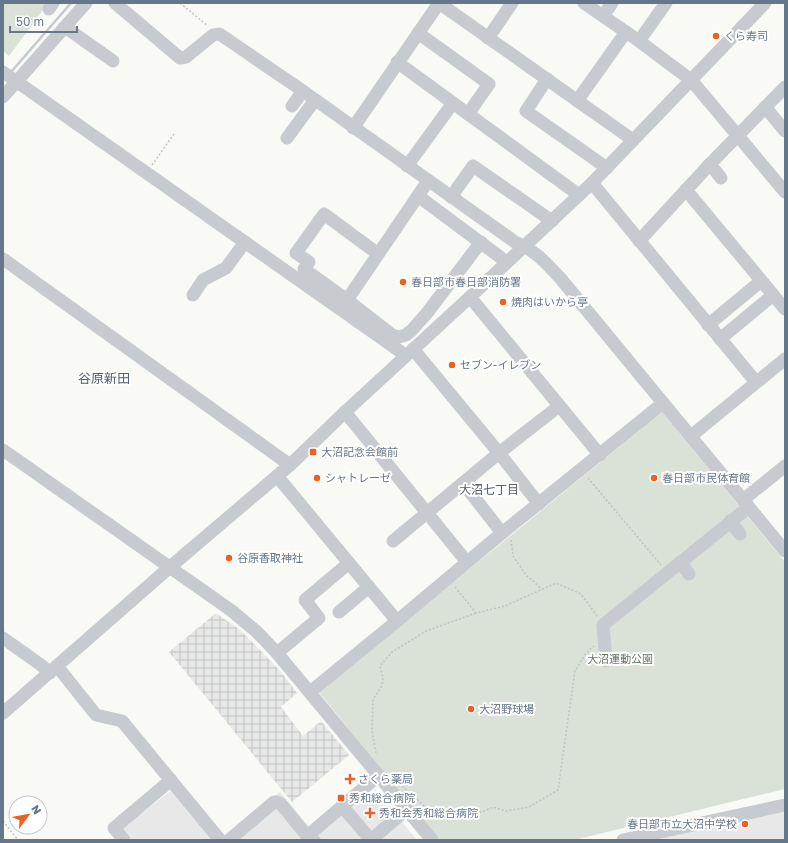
<svg xmlns="http://www.w3.org/2000/svg" width="788" height="843" font-family="'Golos Text','Noto Sans JP',sans-serif">
<style>
.built{fill:#e7e8e7}
.industrial{fill:url(#industrial-grid)}
.green{fill:#dae1d7}
.lines{fill:none;stroke-linecap:round;stroke-linejoin:round}
.stream{stroke:#c1cbd0;stroke-width:2.5}
.path{stroke:#c0c3c5;stroke-width:1.5;stroke-dasharray:2 2;stroke-linecap:butt}
.minor{stroke:#c7cace;stroke-width:13}
.poi-dot{fill:#ed6023;stroke:#fff;stroke-width:1.5}
.labels{text-anchor:middle;stroke-width:4;stroke-linejoin:round;paint-order:stroke}
.poi-label{font-size:11px;fill:#667789;stroke:#fff;text-anchor:start}
.park-label{font-size:11px;fill:#657a62;stroke:#fff}
.neighbourhood-label{font-size:12px;fill:#55616e;stroke:#fff}
.quarter-label{font-size:13px;fill:#55616e;stroke:#fff}
</style>
<defs>
<pattern id="industrial-grid" width="8" height="8" patternUnits="userSpaceOnUse"><rect width="8" height="8" fill="#e7e8e7"/><path d="M0 4h8M4 0v8" fill="none" stroke="#bfc1c1"/></pattern>
</defs>
<rect width="100%" height="100%" fill="#f9f9f6"/>
<!-- built -->
<g class="built">
<path d="M375,789L417,840H221L280,792L316,835Z"/>
<path d="M172,790L212,840H132L122,828Z"/>
<path d="M785,808V840H627Z"/>
</g>
<!-- industrial -->
<path class="industrial" d="M216,613L240,630L257,647L281,672L297,693L281,707L303,736L321,721L349,755L292,802L169,652Z"/>
<!-- green -->
<g class="green">
<path d="M3,3H48L9,56L3,51Z"/>
<path d="M662,412L785,562V789L574,840H438L319,692Z"/>
</g>
<g class="lines">
<!-- stream -->
<path class="stream" d="M11,72L71,3"/>
<!-- path -->
<g class="path">
<path d="M180,3L208,26"/>
<path d="M152,165L174,134"/>
<path d="M588,478L661,565"/>
<path d="M511,540L513,556L526,575L542,589"/>
<path d="M455,587L476,613L505,606L556,583L581,594L597,616"/>
<path d="M376,753L372,731L373,699L382,686L383,678L380,666L392,652L426,631L476,613"/>
<path d="M402,786L433,814L482,812L493,807L506,811L529,807L558,790L575,671L586,653L594,646"/>
<path d="M3,821L18,840"/>
</g>
<!-- minor -->
<g class="minor">
<path d="M115,3L180,58L186,57L213,35L218,34L221,35L303,91L515,242C534,249 547,264 561,279L785,551"/>
<path d="M439,3L633,140"/>
<path d="M584,3L639,41L691,80L785,192"/>
<path d="M49,9L53,3"/>
<path d="M603,16L612,3"/>
<path d="M65,27L113,61"/>
<path d="M418,33L489,84L468,114"/>
<path d="M488,38L512,3"/>
<path d="M639,41L666,3"/>
<path d="M397,62L579,195"/>
<path d="M3,72L401,352L405,356"/>
<path d="M547,79L526,111L607,168"/>
<path d="M3,97L86,3"/>
<path d="M577,101L626,32"/>
<path d="M292,106L303,91"/>
<path d="M765,107L785,131"/>
<path d="M353,128L439,3"/>
<path d="M287,138L315,100"/>
<path d="M710,164L721,178"/>
<path d="M407,166L453,103"/>
<path d="M428,181L347,300L392,335L399,337L406,335L412,330L427,313L481,242"/>
<path d="M592,183L756,382"/>
<path d="M686,190L785,309"/>
<path d="M418,196L500,257L506,263"/>
<path d="M451,197L473,166L552,221"/>
<path d="M639,241L710,164L785,87"/>
<path d="M3,259L290,465"/>
<path d="M193,295L203,280L226,268L245,242"/>
<path d="M470,297L600,455"/>
<path d="M347,300L304,269L309,262L296,253L324,214L378,254"/>
<path d="M708,325L761,281"/>
<path d="M720,339L773,295"/>
<path d="M413,349L499,453L539,504"/>
<path d="M345,412L467,562"/>
<path d="M691,436L785,359"/>
<path d="M3,450L232,611L257,632L277,653L432,840"/>
<path d="M277,476L397,621"/>
<path d="M463,483L502,533"/>
<path d="M743,500L785,466"/>
<path d="M730,521L740,534"/>
<path d="M393,541L499,453L559,406"/>
<path d="M680,562L689,574"/>
<path d="M339,612L369,587"/>
<path d="M3,638L41,665L50,673"/>
<path d="M277,653L319,618L305,600L349,563"/>
<path d="M606,661L603,625L749,507"/>
<path d="M57,666L96,715L122,721L220,840"/>
<path d="M310,692L397,621L502,533L663,403"/>
<path d="M3,713L170,567L290,465L345,412L470,297L592,183L765,3"/>
<path d="M342,806L371,840"/>
<path d="M124,840L114,828L171,780"/>
<path d="M229,840L274,802H277L281,804L307,836L310,835"/>
<path d="M314,840L310,835L312,832L379,775"/>
<path d="M371,840L407,809"/>
<path d="M623,840L785,805"/>
</g>
</g>
<!-- markers -->
<g class="poi-dot">
<circle cx="716" cy="36" r="4"/>
<circle cx="403" cy="282" r="4"/>
<circle cx="503" cy="302" r="4"/>
<circle cx="452" cy="365" r="4"/>
<rect x="309" y="448" width="8" height="8" rx="2"/>
<circle cx="317" cy="478" r="4"/>
<circle cx="654" cy="478" r="4"/>
<circle cx="229" cy="558" r="4"/>
<circle cx="471" cy="709" r="4"/>
<path d="M348 773h4v4h4v4h-4v4h-4v-4h-4v-4h4z"/>
<rect x="337" y="794" width="8" height="8" rx="2"/>
<path d="M368 807h4v4h4v4h-4v4h-4v-4h-4v-4h4z"/>
<circle cx="745" cy="824" r="4"/>
</g>
<g class="labels">
<!-- poi labels -->
<g class="poi-label">
<text x="724" y="40">くら寿司</text>
<text x="411" y="286">春日部市春日部消防署</text>
<text x="511" y="306">焼肉はいから亭</text>
<text x="460" y="369">セブン-イレブン</text>
<text x="321" y="456">大沼記念会館前</text>
<text x="325" y="482">シャトレーゼ</text>
<text x="662" y="482">春日部市民体育館</text>
<text x="237" y="562">谷原香取神社</text>
<text x="479" y="713">大沼野球場</text>
<text x="358" y="783">さくら薬局</text>
<text x="349" y="802">秀和総合病院</text>
<text x="379" y="817">秀和会秀和総合病院</text>
<text x="737" y="828" text-anchor="end">春日部市立大沼中学校</text>
</g>
<!-- park labels -->
<g class="park-label">
<text x="620" y="663">大沼運動公園</text>
</g>
<!-- neighbourhood labels -->
<g class="neighbourhood-label">
<text x="489" y="494">大沼七丁目</text>
</g>
<!-- quarter labels -->
<g class="quarter-label">
<text x="104" y="383">谷原新田</text>
</g>
</g>
<!-- border -->
<rect width="788" height="843" fill="none" stroke="#667789" stroke-width="8"/>
<!-- north arrow -->
<g transform="translate(28 815) rotate(58)"><circle r="19" fill="#ffffff" stroke="#c2c9d0"/>
<path d="M0-3L7 15L0 10L-7 15Z" fill="#ed6023"/>
<text y="-6" font-size="11" font-weight="bold" text-anchor="middle" fill="#667789">N</text>
</g>
<!-- scale -->
<path d="M10 26v6h67v-6" fill="none" stroke="#667789" stroke-width="2"/>
<text x="16" y="26" font-size="12" fill="#667789" stroke="#ffffff" stroke-width="3" paint-order="stroke">50 m</text>
</svg>
